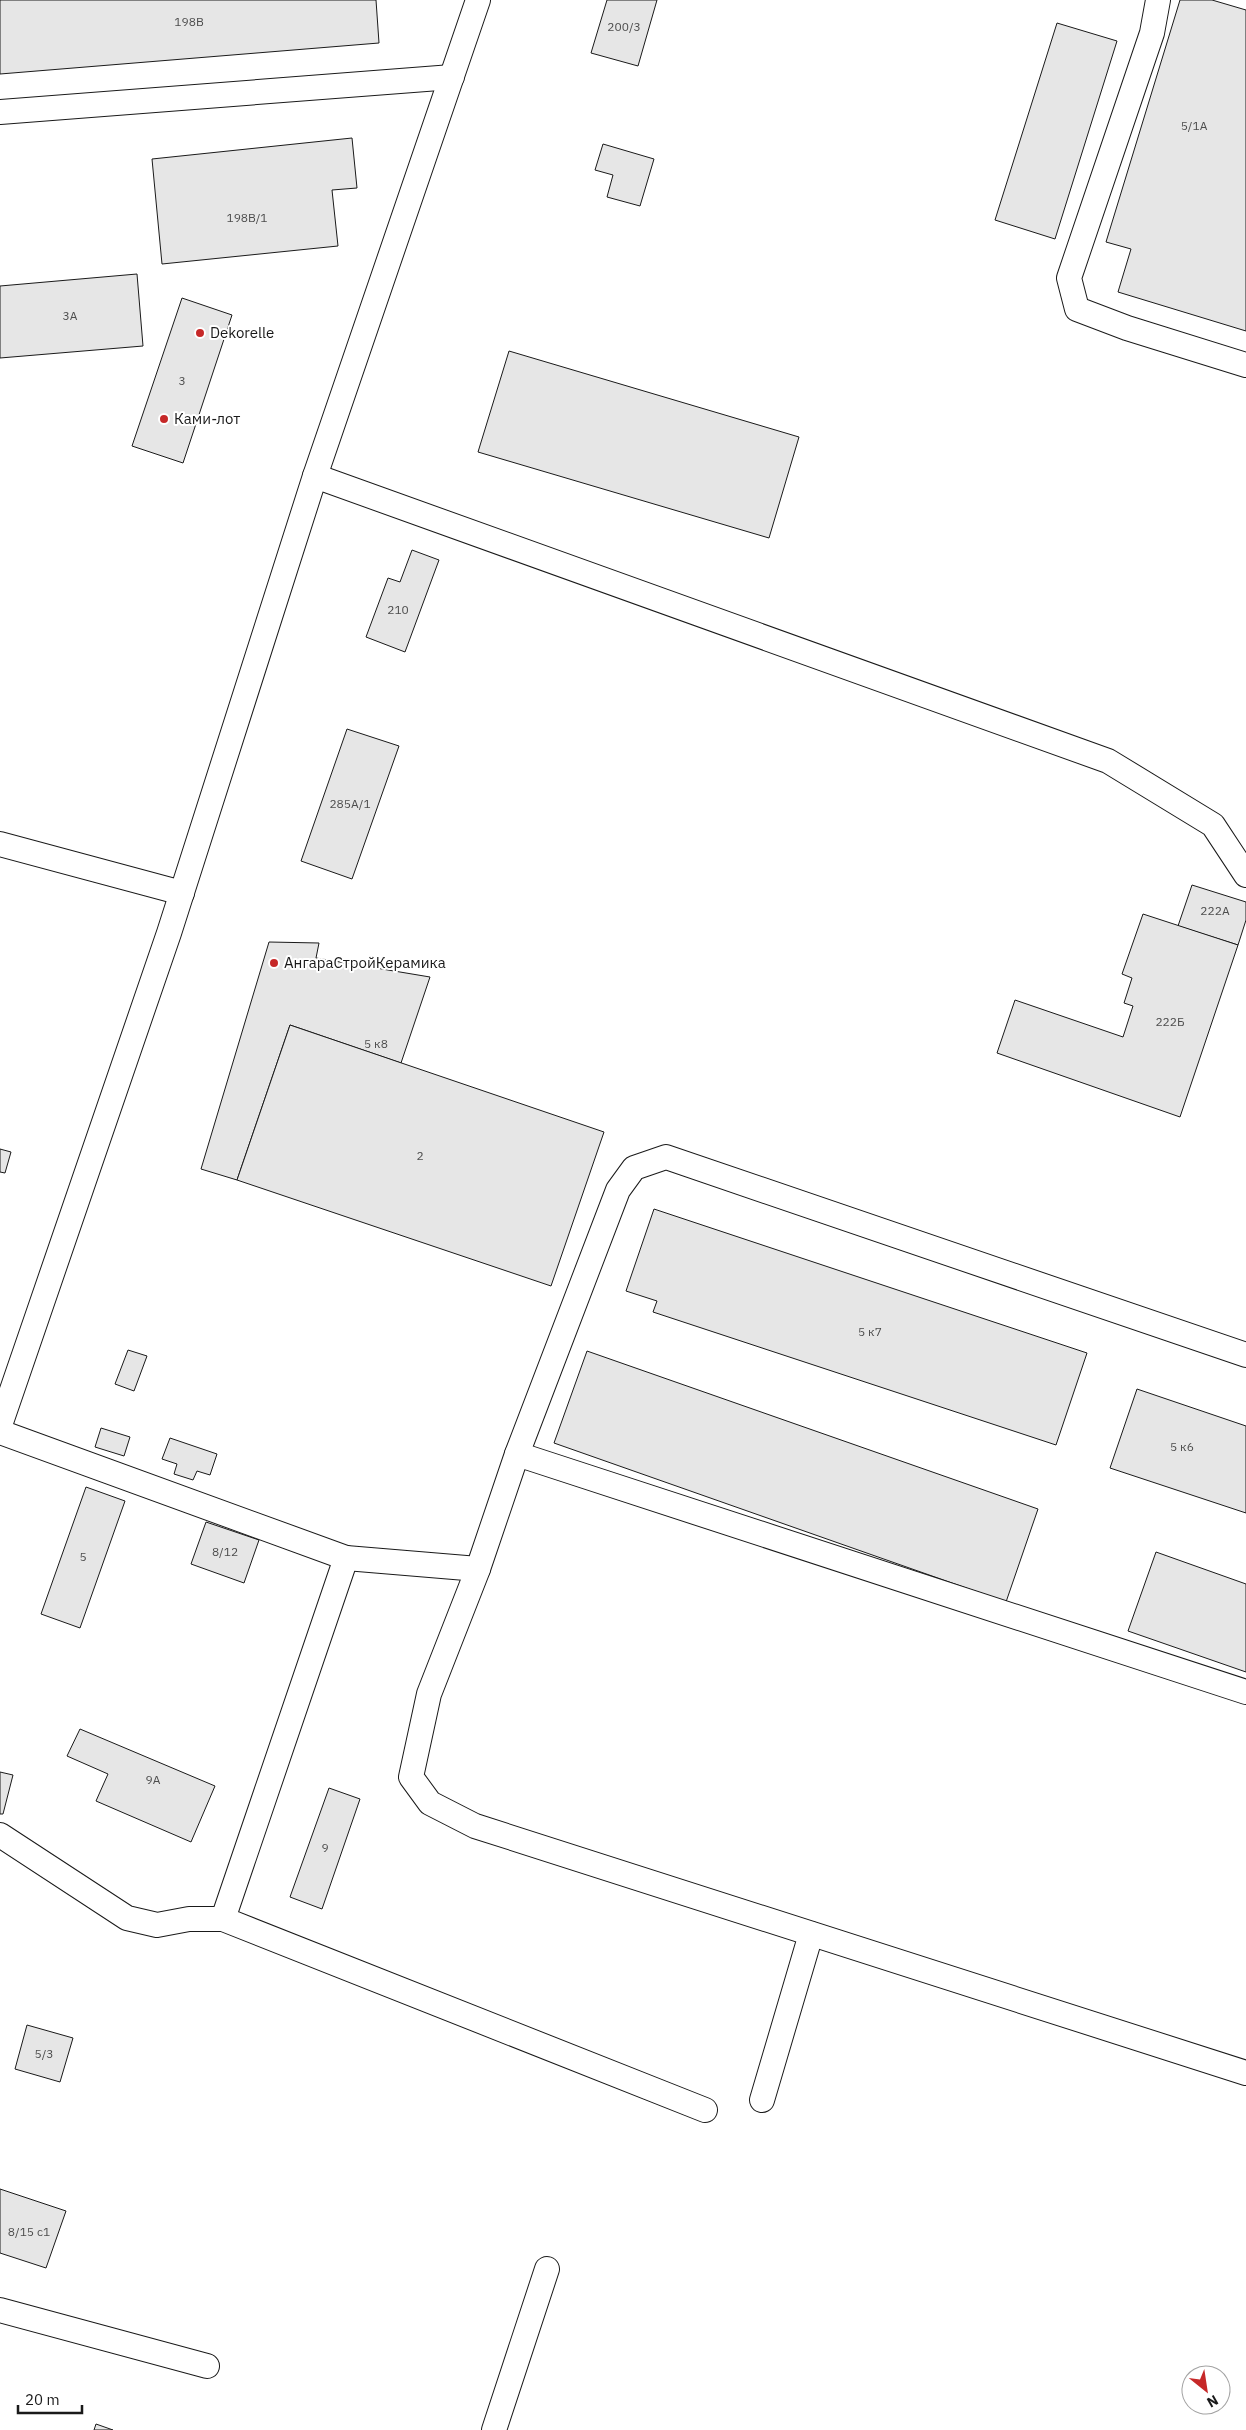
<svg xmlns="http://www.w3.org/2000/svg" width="1246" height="2430" font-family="'IBM Plex Sans',sans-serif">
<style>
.building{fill:#e6e6e6;stroke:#1a1a1a}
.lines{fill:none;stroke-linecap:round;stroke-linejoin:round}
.minor-casing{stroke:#1a1a1a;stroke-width:26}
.minor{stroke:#fff;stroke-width:24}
.poi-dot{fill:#c62828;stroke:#fff;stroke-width:2}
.labels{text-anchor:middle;stroke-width:4;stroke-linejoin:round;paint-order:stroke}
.number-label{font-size:12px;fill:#4d4d4d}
.poi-label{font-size:15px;fill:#1a1a1a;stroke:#fff;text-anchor:start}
</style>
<rect width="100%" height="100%" fill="#fff"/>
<!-- building -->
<g class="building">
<path d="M0,0H376L379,43L0,74Z"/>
<path d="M607,0H657L638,66L591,53Z"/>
<path d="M1180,0H1212L1246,10V331L1118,292L1131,249L1106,242Z"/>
<path d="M1057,23L1117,41L1055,239L995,220Z"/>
<path d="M352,138L357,188L332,190L338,246L162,264L152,159Z"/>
<path d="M603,144L654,159L640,206L607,197L613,175L595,170Z"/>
<path d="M137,274L143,346L0,358V286Z"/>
<path d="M182,298L232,315L183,463L132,446Z"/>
<path d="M509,351L799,437L769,538L478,452Z"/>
<path d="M412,550L439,560L405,652L366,637L388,578L400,582Z"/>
<path d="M347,729L399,746L352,879L301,861Z"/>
<path d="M1192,885L1246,902V920L1238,945L1178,926Z"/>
<path d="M1143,914L1238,945L1180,1117L997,1053L1015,1000L1123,1037L1133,1006L1124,1003L1132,978L1122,974Z"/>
<path d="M269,942L319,943L316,958L430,977L401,1063L290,1025L237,1180L201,1169Z"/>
<path d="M290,1025L604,1132L551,1286L237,1180Z"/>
<path d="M0,1149L11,1152L5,1173L0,1172Z"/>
<path d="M654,1209L1087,1353L1056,1445L653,1312L657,1301L626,1291Z"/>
<path d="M128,1350L147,1356L134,1391L115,1384Z"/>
<path d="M587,1351L1038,1509L1006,1602L554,1443Z"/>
<path d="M1137,1389L1246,1426V1513L1110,1468Z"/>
<path d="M101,1428L130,1437L124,1456L95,1447Z"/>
<path d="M170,1438L217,1454L210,1475L197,1471L193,1480L174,1474L177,1464L162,1459Z"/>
<path d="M86,1487L125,1501L80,1628L41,1614Z"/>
<path d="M206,1522L259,1540L244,1583L191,1564Z"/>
<path d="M1156,1552L1246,1584V1672L1128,1631Z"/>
<path d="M80,1729L215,1786L191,1842L96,1801L108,1774L67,1756Z"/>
<path d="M0,1772L13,1775L3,1814H0Z"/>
<path d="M329,1788L360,1799L322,1909L290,1897Z"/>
<path d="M27,2025L73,2038L60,2082L15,2069Z"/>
<path d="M0,2189L66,2211L46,2268L0,2253Z"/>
<path d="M96,2424L113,2430H94Z"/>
</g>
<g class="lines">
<defs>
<g id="minor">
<path d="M1158,0L1152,33L1069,278L1077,309L1127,328L1246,365"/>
<path d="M0,112L452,77"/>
<path d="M315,476L1108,761L1213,825L1246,875"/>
<path d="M0,844L182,893"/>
<path d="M0,1425L169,933L315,476L478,0"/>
<path d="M0,1432L346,1558L223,1919L705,2110"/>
<path d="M517,1454L1246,1692"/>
<path d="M346,1558L478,1569L517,1454L618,1190L634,1168L666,1157L1246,1355"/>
<path d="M478,1569L429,1694L411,1777L430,1803L475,1826L1246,2073"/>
<path d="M0,1835L127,1918L157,1925L189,1919H223"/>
<path d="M762,2100L811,1934"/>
<path d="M0,2310L207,2366"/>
<path d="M494,2430L547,2269"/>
</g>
</defs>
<!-- minor casing -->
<use href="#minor" class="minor-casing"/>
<!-- minor -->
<use href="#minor" class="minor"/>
</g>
<!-- markers -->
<g class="poi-dot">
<circle cx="200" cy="333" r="5"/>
<circle cx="164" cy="419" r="5"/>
<circle cx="274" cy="963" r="5"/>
</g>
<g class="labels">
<!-- number labels -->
<g class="number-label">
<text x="189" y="26">198В</text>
<text x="624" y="31">200/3</text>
<text x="1194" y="130">5/1А</text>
<text x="247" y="222">198В/1</text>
<text x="70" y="320">3А</text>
<text x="182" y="385">3</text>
<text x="398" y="614">210</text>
<text x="350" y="808">285А/1</text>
<text x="1215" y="915">222А</text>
<text x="1170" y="1026">222Б</text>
<text x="376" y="1048">5 к8</text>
<text x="420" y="1160">2</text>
<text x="870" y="1336">5 к7</text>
<text x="1182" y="1451">5 к6</text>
<text x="225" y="1556">8/12</text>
<text x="83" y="1561">5</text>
<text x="153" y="1784">9А</text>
<text x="325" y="1852">9</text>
<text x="44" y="2058">5/3</text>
<text x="29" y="2236">8/15 с1</text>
</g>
<!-- poi labels -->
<g class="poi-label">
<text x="210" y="338">Dekorelle</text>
<text x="174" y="424">Ками-лот</text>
<text x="284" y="968">АнгараСтройКерамика</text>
</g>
</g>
<!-- north arrow -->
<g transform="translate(1206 2390) rotate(150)"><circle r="24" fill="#ffffff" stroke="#a3a3a3"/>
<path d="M0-4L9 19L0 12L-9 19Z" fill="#c62828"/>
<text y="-8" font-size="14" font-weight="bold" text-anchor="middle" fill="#1a1a1a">N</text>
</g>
<!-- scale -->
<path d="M18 2405v8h64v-8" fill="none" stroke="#1a1a1a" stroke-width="2.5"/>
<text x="25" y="2405" font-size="15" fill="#1a1a1a" stroke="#ffffff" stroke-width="4" paint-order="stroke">20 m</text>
</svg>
